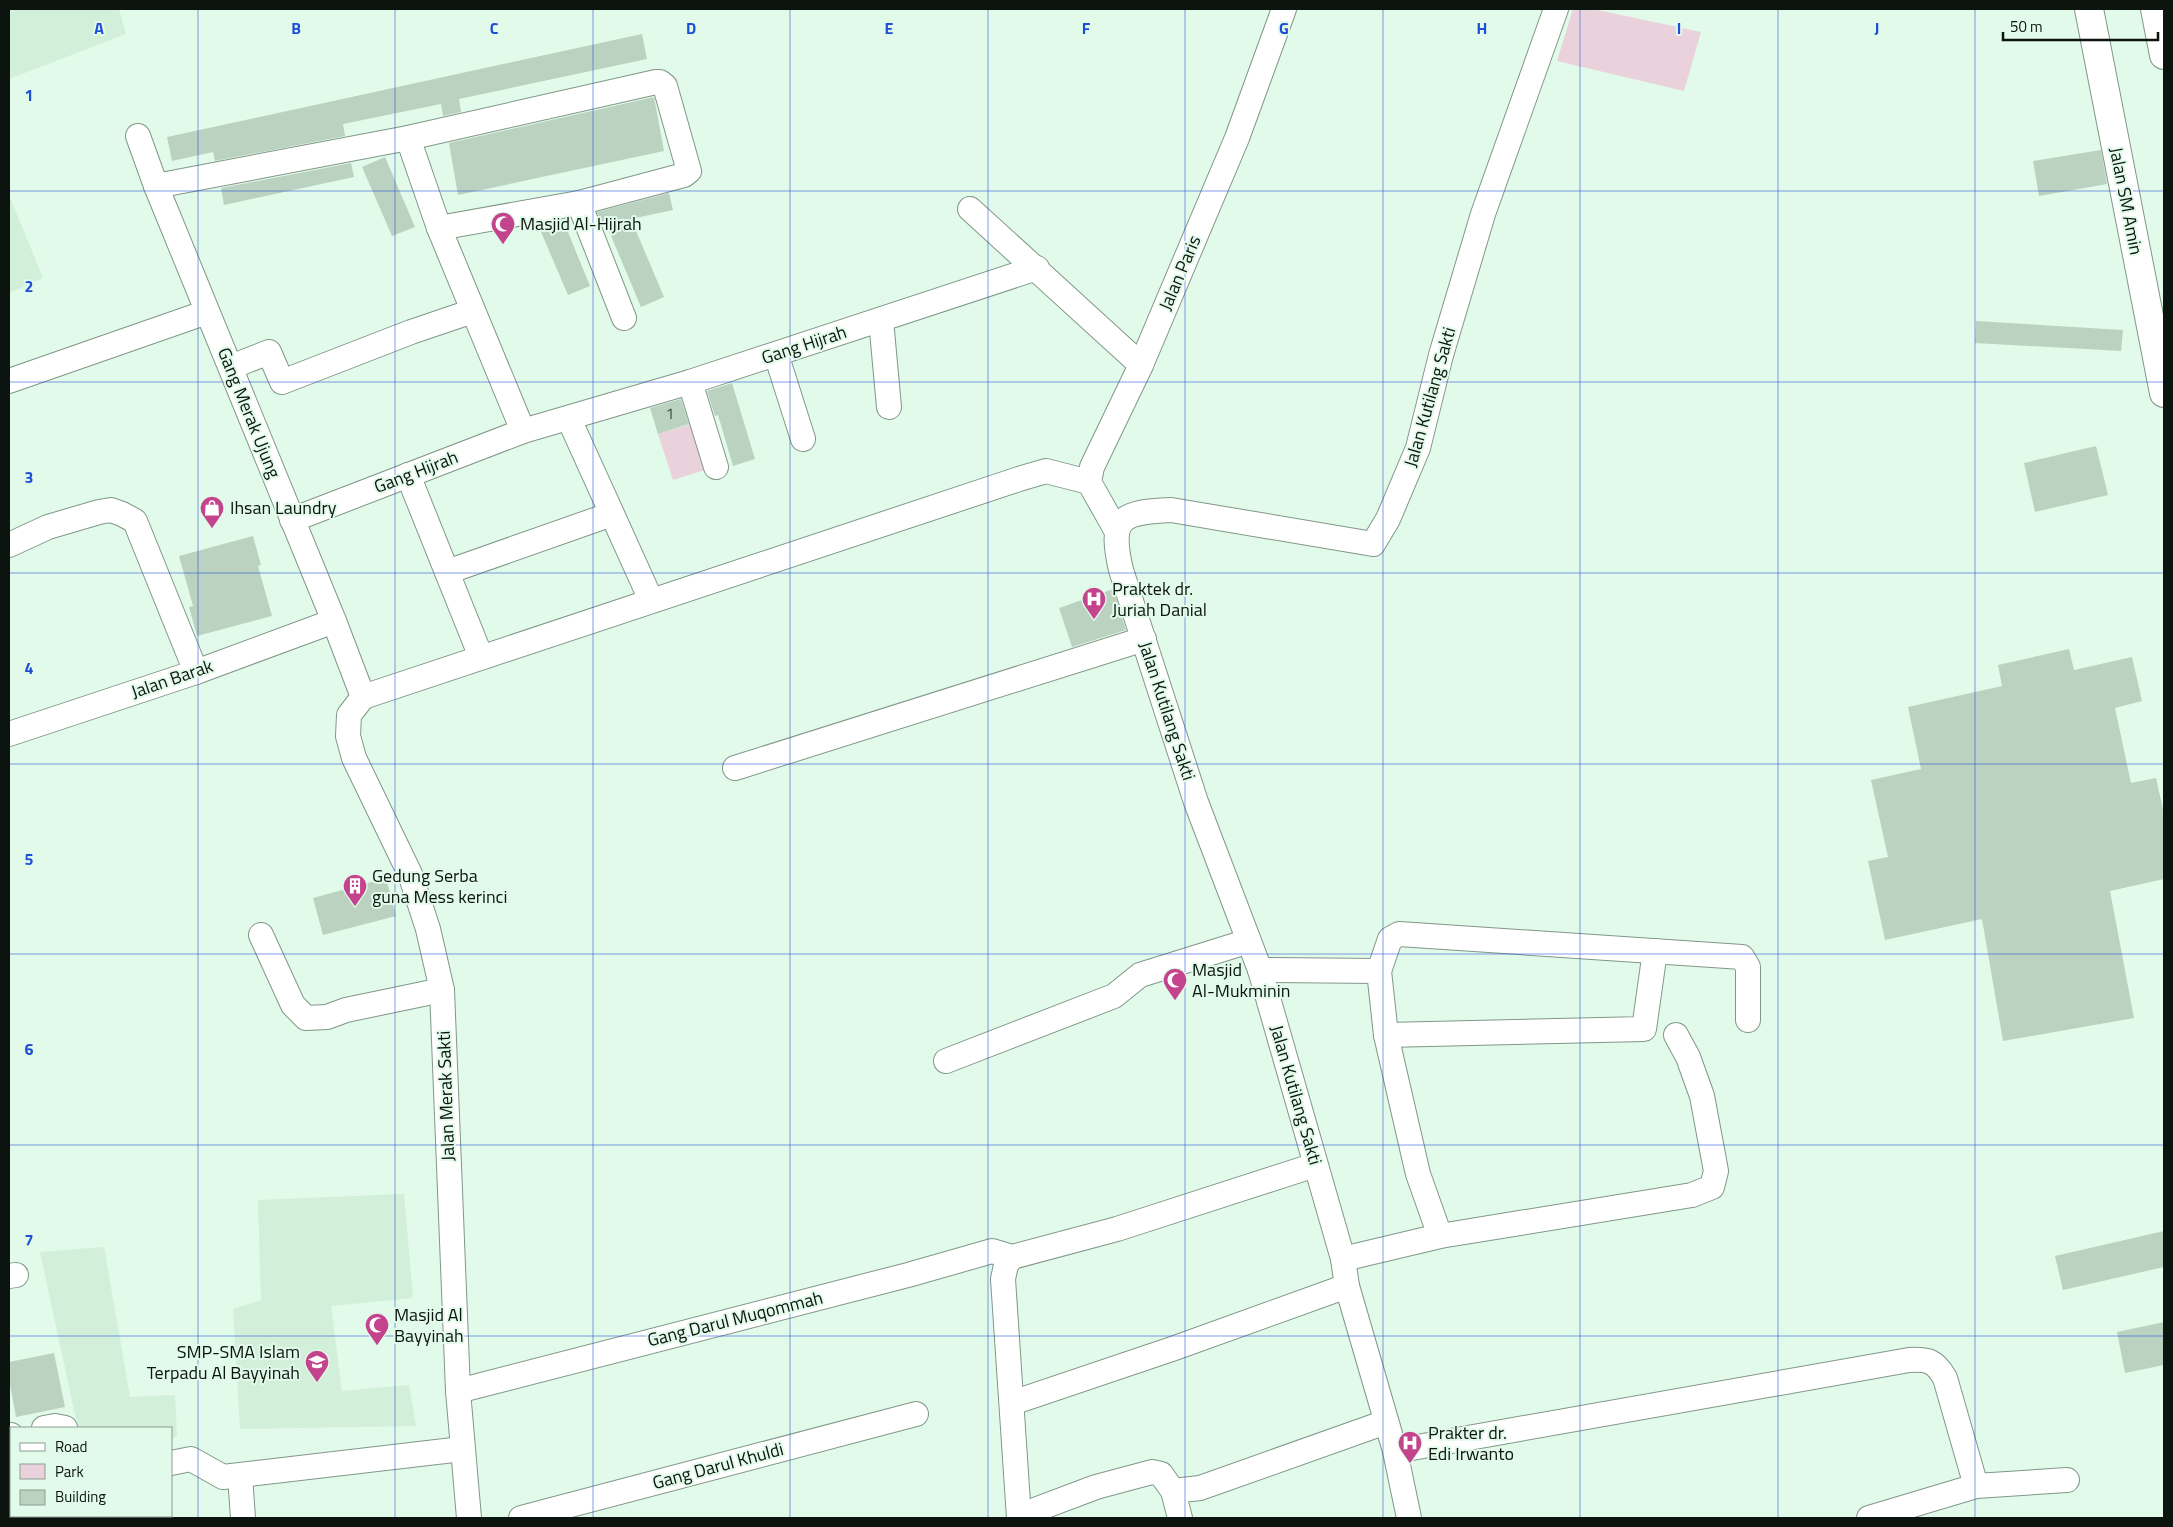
<svg xmlns="http://www.w3.org/2000/svg" width="2173" height="1527" font-family="'Titillium Web',sans-serif">
<style>
.built{fill:#d1efd9}
.green{fill:#ead2dc}
.building{fill:#bbd2c1}
.lines{fill:none;stroke-linecap:round;stroke-linejoin:round}
.street-casing{stroke:#819788;stroke-width:26}
.primary-casing{stroke:#819788;stroke-width:30}
.street{stroke:#fff;stroke-width:24}
.primary{stroke:#fff;stroke-width:28}
.grid{fill:none;stroke:#1d4ed8;stroke-width:1;stroke-opacity:0.55}
.labels{text-anchor:middle;stroke-width:4;stroke-linejoin:round;paint-order:stroke}
.number-label{font-size:15px;fill:#38443c}
.street-label{font-size:18px;fill:#0c140f;stroke:#e2fae9}
.poi-label{font-size:18px;fill:#0c140f;stroke:#e2fae9;text-anchor:start}
.grid-label{font-size:16px;text-anchor:middle;font-weight:bold;fill:#1d4ed8;stroke:#e2fae9;stroke-width:4;stroke-linejoin:round;paint-order:stroke}
</style>
<rect width="100%" height="100%" fill="#e2fae9"/>
<!-- built -->
<g class="built">
<path d="M9,9H119L126,34L9,79Z"/>
<path d="M9,195L43,278L9,293Z"/>
<path d="M404,1194L413,1298L331,1306L342,1391L409,1385L416,1426L240,1429L233,1309L261,1300L258,1200Z"/>
<path d="M104,1247L130,1397L175,1395L177,1435L171,1440V1428H78L40,1252Z"/>
</g>
<!-- green -->
<g class="green">
<path d="M1573,9H1593L1701,32L1684,91L1557,61Z"/>
<path d="M691,424L705,470L673,480L658,434Z"/>
</g>
<!-- building -->
<g class="building">
<path d="M642,34L647,59L459,99L461,112L443,116L441,104L343,124L345,136L215,161L213,152L172,161L167,137Z"/>
<path d="M654,97L664,151L458,195L449,143Z"/>
<path d="M2101,150L2107,184L2039,196L2033,161Z"/>
<path d="M385,157L415,227L392,236L362,167Z"/>
<path d="M351,163L354,177L224,205L221,188Z"/>
<path d="M669,193L673,210L631,219L664,297L641,307L606,224L602,225L597,212Z"/>
<path d="M563,220L590,286L568,295L538,225Z"/>
<path d="M1976,321L2123,330L2121,351L1975,343Z"/>
<path d="M732,383L755,459L733,466L718,415L715,416L707,391Z"/>
<path d="M681,399L689,424L658,434L650,408Z"/>
<path d="M2096,446L2108,495L2035,512L2024,463Z"/>
<path d="M253,536L261,565L258,566L272,616L197,636L189,607L193,606L179,556Z"/>
<path d="M1113,589L1126,630L1072,647L1059,608Z"/>
<path d="M2069,649L2074,670L2132,657L2142,701L2115,708L2131,783L2156,778L2164,814V879L2110,891L2134,1018L2003,1041L1982,919L1885,940L1868,861L1888,857L1871,780L1921,769L1908,707L2002,686L1998,665Z"/>
<path d="M386,878L396,916L323,935L313,898Z"/>
<path d="M2164,1231V1267L2063,1290L2055,1256Z"/>
<path d="M2164,1322V1365L2125,1373L2117,1332Z"/>
<path d="M54,1353L65,1407L16,1417L9,1379V1362Z"/>
</g>
<g class="lines">
<defs>
<g id="street">
<path d="M138,136L156,186L334,621L363,697"/>
<path d="M408,138L439,228L523,431"/>
<path d="M156,186L408,138L656,82H660L665,86L689,171L684,175L579,203L439,228"/>
<path d="M579,203L624,318"/>
<path d="M970,209L1141,365"/>
<path d="M881,320L889,407"/>
<path d="M776,354L803,439"/>
<path d="M231,367L269,352L282,382L411,332L473,311"/>
<path d="M9,381L207,312"/>
<path d="M690,382L716,467"/>
<path d="M569,419L651,600"/>
<path d="M408,475L481,657"/>
<path d="M292,520L523,431L690,382L1037,268"/>
<path d="M1116,530L1089,482L1092,467L1141,365L1237,138L1284,9"/>
<path d="M9,545L48,527L99,512L111,510L122,514L135,521L196,672"/>
<path d="M447,572L612,514"/>
<path d="M363,697L349,715L348,736L354,758L410,874L428,929L442,990L458,1391L469,1518"/>
<path d="M363,697L1019,479L1046,471L1089,482"/>
<path d="M9,734L196,672L334,621"/>
<path d="M735,768L1144,639"/>
<path d="M261,935L293,1005L306,1018L327,1017L346,1010L442,990"/>
<path d="M1260,970L1379,971L1390,939L1399,934L1742,957L1748,967V1020"/>
<path d="M1379,971L1386,1035L1644,1029L1655,951"/>
<path d="M1386,1035L1418,1174L1440,1236"/>
<path d="M946,1061L1114,996L1140,975L1249,941"/>
<path d="M1343,1259L1440,1236L1692,1195L1712,1187L1716,1171L1702,1096L1688,1057L1676,1035"/>
<path d="M9,1276L16,1275"/>
<path d="M458,1391L908,1275L992,1251L1012,1257"/>
<path d="M1012,1403L1172,1349L1347,1286"/>
<path d="M44,1428L55,1426L65,1428"/>
<path d="M9,1435H11"/>
<path d="M1395,1451L1909,1360C1929,1359 1935,1361 1945,1378L1976,1486"/>
<path d="M171,1463L191,1459L223,1477L462,1449"/>
<path d="M240,1476L243,1518"/>
<path d="M1173,1491L1180,1518"/>
<path d="M142,1516V1518"/>
<path d="M1019,1516L1096,1487L1152,1472L1161,1474L1173,1491L1200,1488L1386,1422"/>
<path d="M521,1518L916,1414"/>
<path d="M1019,1518L1003,1279L1006,1265L1012,1257L1117,1229L1315,1165"/>
<path d="M1409,1518L1395,1451L1347,1286L1343,1259L1260,970L1196,802L1121,570C1109,518 1120,512 1171,510L1373,544L1388,519L1418,448L1441,355L1483,214L1556,9"/>
<path d="M1869,1518L1976,1486L2067,1480"/>
</g>
<g id="primary">
<path d="M2089,9L2164,393"/>
<path d="M2155,9L2164,55"/>
</g>
</defs>
<!-- street casing -->
<use href="#street" class="street-casing"/>
<!-- primary casing -->
<use href="#primary" class="primary-casing"/>
<!-- street -->
<use href="#street" class="street"/>
<!-- primary -->
<use href="#primary" class="primary"/>
</g>
<!-- grid -->
<path class="grid" d="M198,9V1518M395,9V1518M593,9V1518M790,9V1518M988,9V1518M1185,9V1518M1383,9V1518M1580,9V1518M1778,9V1518M1975,9V1518M9,191H2164M9,382H2164M9,573H2164M9,764H2164M9,954H2164M9,1145H2164M9,1336H2164"/>
<!-- icons -->
<defs>
<symbol id="mosque-pin" viewBox="-11 -11 22 30"><path d="M0 17L-7.5 6A9.5 9.5 0 1 1 7.5 6Z" fill="#c4438d" stroke="#e2fae9"/><path d="M3.5-4.9A6 6 0 1 0 3.5 4.9A5 5 0 1 1 3.5-4.9Z" fill="#fff"/></symbol>
<symbol id="shop-pin" viewBox="-11 -11 22 30"><path d="M0 17L-7.5 6A9.5 9.5 0 1 1 7.5 6Z" fill="#c4438d" stroke="#e2fae9"/><path d="M-5-2.5h2.3a2.7 3.5 0 0 1 5.4 0H5L5.5 6h-11ZM-1.5-2.5h3a1.5 2.3 0 0 0-3 0Z" fill="#fff"/></symbol>
<symbol id="hospital-pin" viewBox="-11 -11 22 30"><path d="M0 17L-7.5 6A9.5 9.5 0 1 1 7.5 6Z" fill="#c4438d" stroke="#e2fae9"/><path d="M-5-5h3v3.5h4V-5h3V5h-3V1.5h-4V5h-3Z" fill="#fff"/></symbol>
<symbol id="building-pin" viewBox="-11 -11 22 30"><path d="M0 17L-7.5 6A9.5 9.5 0 1 1 7.5 6Z" fill="#c4438d" stroke="#e2fae9"/><path d="M-4-6H4V6H1V3H-1V6H-4ZM-2.5-4.3h1.7v1.8h-1.7ZM.8-4.3h1.7v1.8H.8ZM-2.5-1h1.7V.8h-1.7ZM.8-1h1.7V.8H.8Z" fill="#fff"/></symbol>
<symbol id="school-pin" viewBox="-11 -11 22 30"><path d="M0 17L-7.5 6A9.5 9.5 0 1 1 7.5 6Z" fill="#c4438d" stroke="#e2fae9"/><path d="M0-5L7-2L0 1L-7-2ZM-4 1L0 2.5L4 1V4Q0 6-4 4Z" fill="#fff"/></symbol>
</defs>
<g fill-rule="evenodd">
<use href="#mosque-pin" x="489" y="210" width="28" height="38"/>
<use href="#shop-pin" x="198" y="494" width="28" height="38"/>
<use href="#hospital-pin" x="1080" y="585" width="28" height="38"/>
<use href="#building-pin" x="341" y="872" width="28" height="38"/>
<use href="#mosque-pin" x="1161" y="966" width="28" height="38"/>
<use href="#mosque-pin" x="363" y="1311" width="28" height="38"/>
<use href="#school-pin" x="303" y="1348" width="28" height="38"/>
<use href="#hospital-pin" x="1396" y="1429" width="28" height="38"/>
</g>
<g class="labels">
<!-- number labels -->
<g class="number-label">
<text x="670" y="419">1</text>
</g>
<!-- street labels -->
<g class="street-label">
<text transform="translate(2126 201) rotate(79)" y="6">Jalan SM Amin</text>
<text transform="translate(1180 273) rotate(-67)" y="6">Jalan Paris</text>
<text transform="translate(804 345) rotate(-18)" y="6">Gang Hijrah</text>
<text transform="translate(1430 397) rotate(-74)" y="6">Jalan Kutilang Sakti</text>
<text transform="translate(249 413) rotate(68)" y="6">Gang Merak Ujung</text>
<text transform="translate(416 472) rotate(-21)" y="6">Gang Hijrah</text>
<text transform="translate(172 679) rotate(-19)" y="6">Jalan Barak</text>
<text transform="translate(1167 711) rotate(72)" y="6">Jalan Kutilang Sakti</text>
<text transform="translate(1296 1095) rotate(74)" y="6">Jalan Kutilang Sakti</text>
<text transform="translate(446 1096) rotate(-92)" y="6">Jalan Merak Sakti</text>
<text transform="translate(735 1319) rotate(-14)" y="6">Gang Darul Muqommah</text>
<text transform="translate(718 1466) rotate(-15)" y="6">Gang Darul Khuldi</text>
</g>
<!-- poi labels -->
<g class="poi-label">
<text x="520" y="230">Masjid Al-Hijrah</text>
<text x="230" y="514">Ihsan Laundry</text>
<text x="1112" y="595">Praktek dr.<tspan x="1112" dy="21">Juriah Danial</tspan></text>
<text x="372" y="882">Gedung Serba<tspan x="372" dy="21">guna Mess kerinci</tspan></text>
<text x="1192" y="976">Masjid<tspan x="1192" dy="21">Al-Mukminin</tspan></text>
<text x="394" y="1321">Masjid Al<tspan x="394" dy="21">Bayyinah</tspan></text>
<text x="300" y="1358" text-anchor="end">SMP-SMA Islam<tspan x="300" dy="21">Terpadu Al Bayyinah</tspan></text>
<text x="1428" y="1439">Prakter dr.<tspan x="1428" dy="21">Edi Irwanto</tspan></text>
</g>
</g>
<g class="grid-label">
<text x="99" y="34">A</text>
<text x="296" y="34">B</text>
<text x="494" y="34">C</text>
<text x="691" y="34">D</text>
<text x="889" y="34">E</text>
<text x="1086" y="34">F</text>
<text x="1284" y="34">G</text>
<text x="1482" y="34">H</text>
<text x="1679" y="34">I</text>
<text x="1877" y="34">J</text>
<text x="29" y="101">1</text>
<text x="29" y="292">2</text>
<text x="29" y="483">3</text>
<text x="29" y="674">4</text>
<text x="29" y="865">5</text>
<text x="29" y="1055">6</text>
<text x="29" y="1246">7</text>
</g>
<!-- border -->
<rect width="2173" height="1527" fill="none" stroke="#0c140f" stroke-width="20"/>
<!-- legend -->
<rect x="10" y="1427" width="162" height="90" fill="#e2fae9" stroke="#8c9e92"/>
<rect x="20" y="1443" width="25" height="8" fill="#ffffff" stroke="#8c9e92"/>
<text x="55" y="1452" font-size="15" fill="#0c140f">Road</text>
<rect x="20" y="1464" width="25" height="15" fill="#ead2dc" stroke="#8c9e92"/>
<text x="55" y="1477" font-size="15" fill="#0c140f">Park</text>
<rect x="20" y="1490" width="25" height="15" fill="#bbd2c1" stroke="#8c9e92"/>
<text x="55" y="1502" font-size="15" fill="#0c140f">Building</text>
<!-- scale -->
<path d="M2003 32v8h155v-8" fill="none" stroke="#0c140f" stroke-width="2.5"/>
<text x="2010" y="32" font-size="15" fill="#0c140f" stroke="#e2fae9" stroke-width="4" paint-order="stroke">50 m</text>
</svg>
